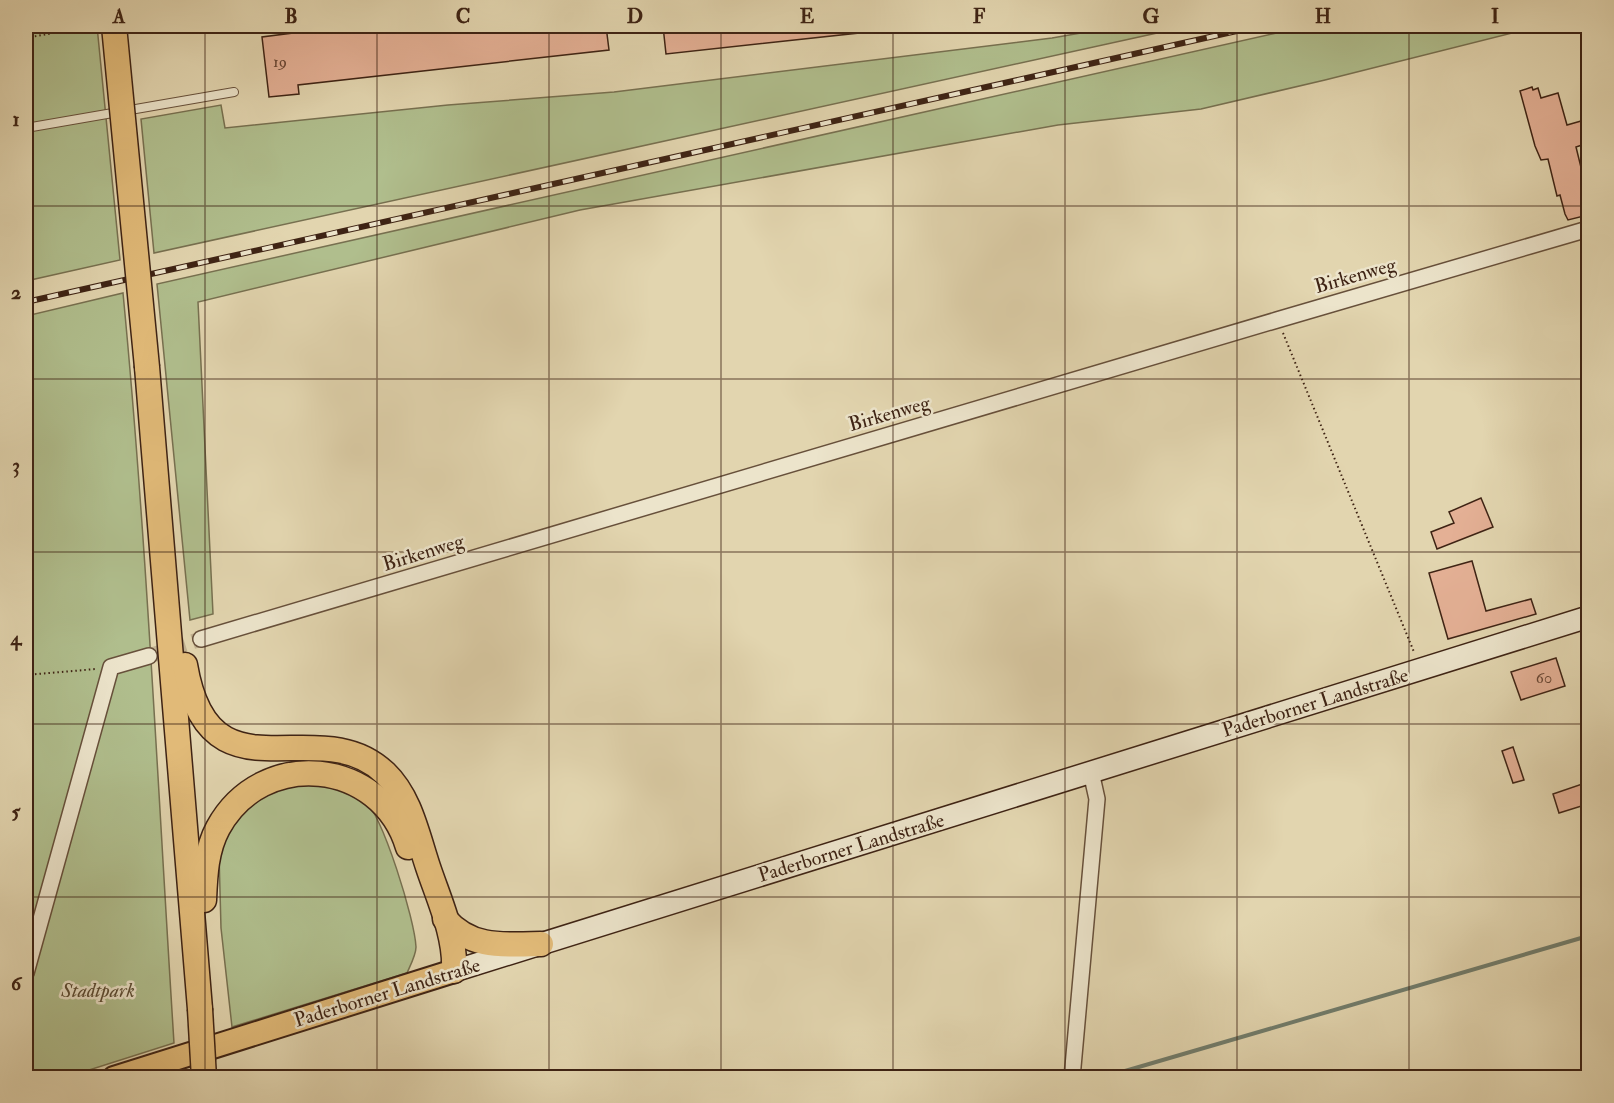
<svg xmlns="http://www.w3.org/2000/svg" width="1614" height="1103" font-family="'IM FELL Double Pica',serif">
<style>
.green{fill:#b0be8d;stroke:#777050;stroke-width:1.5}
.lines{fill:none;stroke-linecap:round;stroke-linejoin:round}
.stream{stroke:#727d6c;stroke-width:4}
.building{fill:#e4b095;stroke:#3e2314;stroke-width:1.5}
.minor-tunnel{stroke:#c1b190;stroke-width:15;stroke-dasharray:15 8;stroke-linecap:butt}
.service-casing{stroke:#67503b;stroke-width:10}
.minor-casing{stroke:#67503b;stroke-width:18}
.secondary-casing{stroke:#3e2314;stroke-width:24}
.primary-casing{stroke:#3e2314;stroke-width:26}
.trunk-casing{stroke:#3e2314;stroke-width:27}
.path{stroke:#3e2314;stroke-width:2;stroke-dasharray:1.5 3;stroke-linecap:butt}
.service{stroke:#ece4cb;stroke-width:8}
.minor{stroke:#ece4cb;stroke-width:15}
.secondary{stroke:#ece4cb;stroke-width:21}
.primary{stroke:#e1ba78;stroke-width:22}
.trunk{stroke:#e1ba78;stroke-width:24}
.rail-casing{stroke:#3e2314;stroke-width:6}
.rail{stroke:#ece4cb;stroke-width:4;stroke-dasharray:11;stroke-linecap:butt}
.trunk-bridge-casing{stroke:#3e2314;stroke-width:27;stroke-linecap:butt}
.trunk-bridge{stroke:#e1ba78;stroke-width:24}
.grid{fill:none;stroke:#3e2314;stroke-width:1.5;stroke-opacity:0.55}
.labels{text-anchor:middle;stroke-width:5;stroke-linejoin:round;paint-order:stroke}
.number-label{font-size:16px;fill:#684634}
.street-label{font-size:20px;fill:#3e2314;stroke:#ece4cb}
.park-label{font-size:20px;font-style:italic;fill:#5a4a32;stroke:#ece4cb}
.neatline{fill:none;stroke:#3e2314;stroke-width:2}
.grid-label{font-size:20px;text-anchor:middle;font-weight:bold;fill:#3e2314}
</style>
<rect width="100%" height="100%" fill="#e2d5af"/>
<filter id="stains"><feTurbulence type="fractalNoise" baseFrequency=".00333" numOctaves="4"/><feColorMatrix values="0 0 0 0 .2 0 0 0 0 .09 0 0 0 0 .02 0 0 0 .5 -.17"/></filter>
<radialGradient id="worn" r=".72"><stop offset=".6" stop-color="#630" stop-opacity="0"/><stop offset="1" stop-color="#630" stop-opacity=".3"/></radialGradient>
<!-- green -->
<g class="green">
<path d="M26,26H97L120,260L26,281Z"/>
<path d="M1121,26H1189L154,253L141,119L221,105L225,128L448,105L614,92L1052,38Z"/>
<path d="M1308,26H1540L1325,80L1201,109L1058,125L580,210L198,302L213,614L190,620L157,284Z"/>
<path d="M123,293C147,543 158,793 174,1043L64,1078L26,1077V316Z"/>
<path d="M307,782C328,785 346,788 364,800C383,815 415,921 416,947C416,955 410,966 407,973L232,1027L221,928L219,854L230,827L249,804L279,787Z"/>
</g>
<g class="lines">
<!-- stream -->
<g class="stream">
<path d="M1101,1078L1588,936"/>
<path d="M1585,1078L1588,1059"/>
</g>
</g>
<!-- building -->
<g class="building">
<path d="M296,26L315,30L317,26H606L609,50L298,85L299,94L269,97L262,37L293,33Z"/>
<path d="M663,26H859V33L666,54Z"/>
<path d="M1532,87L1533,90L1538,88L1541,98L1558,93L1567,125L1588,119V143L1576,147L1586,188L1588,187V215L1568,220L1565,214L1560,195L1557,196L1548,159L1541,160L1535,146L1520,91Z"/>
<path d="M1481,498L1493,527L1437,549L1431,532L1454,523L1449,512Z"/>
<path d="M1472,561L1486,611L1531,599L1536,614L1448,639L1429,573Z"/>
<path d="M1556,658L1565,686L1521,700L1511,672Z"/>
<path d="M1513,747L1524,780L1513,783L1502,751Z"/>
<path d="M1588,782V804L1559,813L1553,794Z"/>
</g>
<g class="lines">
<!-- minor-tunnel -->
<path class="minor-tunnel" d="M149,656L201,639"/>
<defs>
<path id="service" d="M26,128L234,92"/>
<g id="minor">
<path d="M201,639L1277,320L1588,229"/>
<path d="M26,973L111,667L149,656"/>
<path d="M1072,1078L1097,799L1091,772"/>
</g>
<path id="secondary" d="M454,971L1588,617"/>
<path id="primary" d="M114,1078L454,971"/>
<g id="trunk">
<path d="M147,367L200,1009"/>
<path d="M185,665C209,808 317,708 385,773C410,797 417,834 428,867C439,900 456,936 454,971"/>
<path d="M204,900C205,876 206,850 218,828C262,747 381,758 408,847"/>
<path d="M445,919C471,949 504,945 541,944"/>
</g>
</defs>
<!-- service casing -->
<use href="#service" class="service-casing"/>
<!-- minor casing -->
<use href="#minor" class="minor-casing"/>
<!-- secondary casing -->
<use href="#secondary" class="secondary-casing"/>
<!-- primary casing -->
<use href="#primary" class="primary-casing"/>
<!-- trunk casing -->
<use href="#trunk" class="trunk-casing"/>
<!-- path -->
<g class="path">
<path d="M26,38L91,26"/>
<path d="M1283,333L1414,652"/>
<path d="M26,675L96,669"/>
</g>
<!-- service -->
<use href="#service" class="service"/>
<!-- minor -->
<use href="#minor" class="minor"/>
<!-- secondary -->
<use href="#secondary" class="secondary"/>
<!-- primary -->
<use href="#primary" class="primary"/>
<!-- trunk -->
<use href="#trunk" class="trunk"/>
<defs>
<path id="rail" d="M26,302L1259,26"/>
</defs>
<!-- rail casing -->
<use href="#rail" class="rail-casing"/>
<!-- rail -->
<use href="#rail" class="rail"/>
<defs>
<g id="trunk-bridge">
<path d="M114,26L147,367"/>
<path d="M200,1009L204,1078"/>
</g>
</defs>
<!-- trunk-bridge casing -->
<use href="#trunk-bridge" class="trunk-bridge-casing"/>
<!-- trunk-bridge -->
<use href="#trunk-bridge" class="trunk-bridge"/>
</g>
<!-- grid -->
<path class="grid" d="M205,26V1078M377,26V1078M549,26V1078M721,26V1078M893,26V1078M1065,26V1078M1237,26V1078M1409,26V1078M26,206H1588M26,379H1588M26,552H1588M26,724H1588M26,897H1588"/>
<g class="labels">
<!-- number labels -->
<g class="number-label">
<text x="280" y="67">19</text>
<text x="1544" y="683">60</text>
</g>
<!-- street labels -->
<g class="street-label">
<text transform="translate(1355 275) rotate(-16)" y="7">Birkenweg</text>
<text transform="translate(889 413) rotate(-16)" y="7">Birkenweg</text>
<text transform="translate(423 552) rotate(-17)" y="7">Birkenweg</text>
<text transform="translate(1315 702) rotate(-17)" y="7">Paderborner Landstraße</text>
<text transform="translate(851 847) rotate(-17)" y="7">Paderborner Landstraße</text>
<text transform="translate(387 992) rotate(-17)" y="7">Paderborner Landstraße</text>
</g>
<!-- park labels -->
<g class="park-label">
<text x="98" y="997">Stadtpark</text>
</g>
</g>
<!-- margin -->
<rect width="1614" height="1103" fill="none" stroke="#e2d5af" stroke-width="66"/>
<rect x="33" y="33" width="1548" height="1037" class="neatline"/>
<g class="grid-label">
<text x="119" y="23">A</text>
<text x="291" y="23">B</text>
<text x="463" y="23">C</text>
<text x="635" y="23">D</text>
<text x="807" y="23">E</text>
<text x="979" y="23">F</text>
<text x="1151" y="23">G</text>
<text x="1323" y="23">H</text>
<text x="1495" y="23">I</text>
<text x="16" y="126">1</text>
<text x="16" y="299">2</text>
<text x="16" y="472">3</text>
<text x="16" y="645">4</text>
<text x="16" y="818">5</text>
<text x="16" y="990">6</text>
</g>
<rect width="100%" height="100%" filter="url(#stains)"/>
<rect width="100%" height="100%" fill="url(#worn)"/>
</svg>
